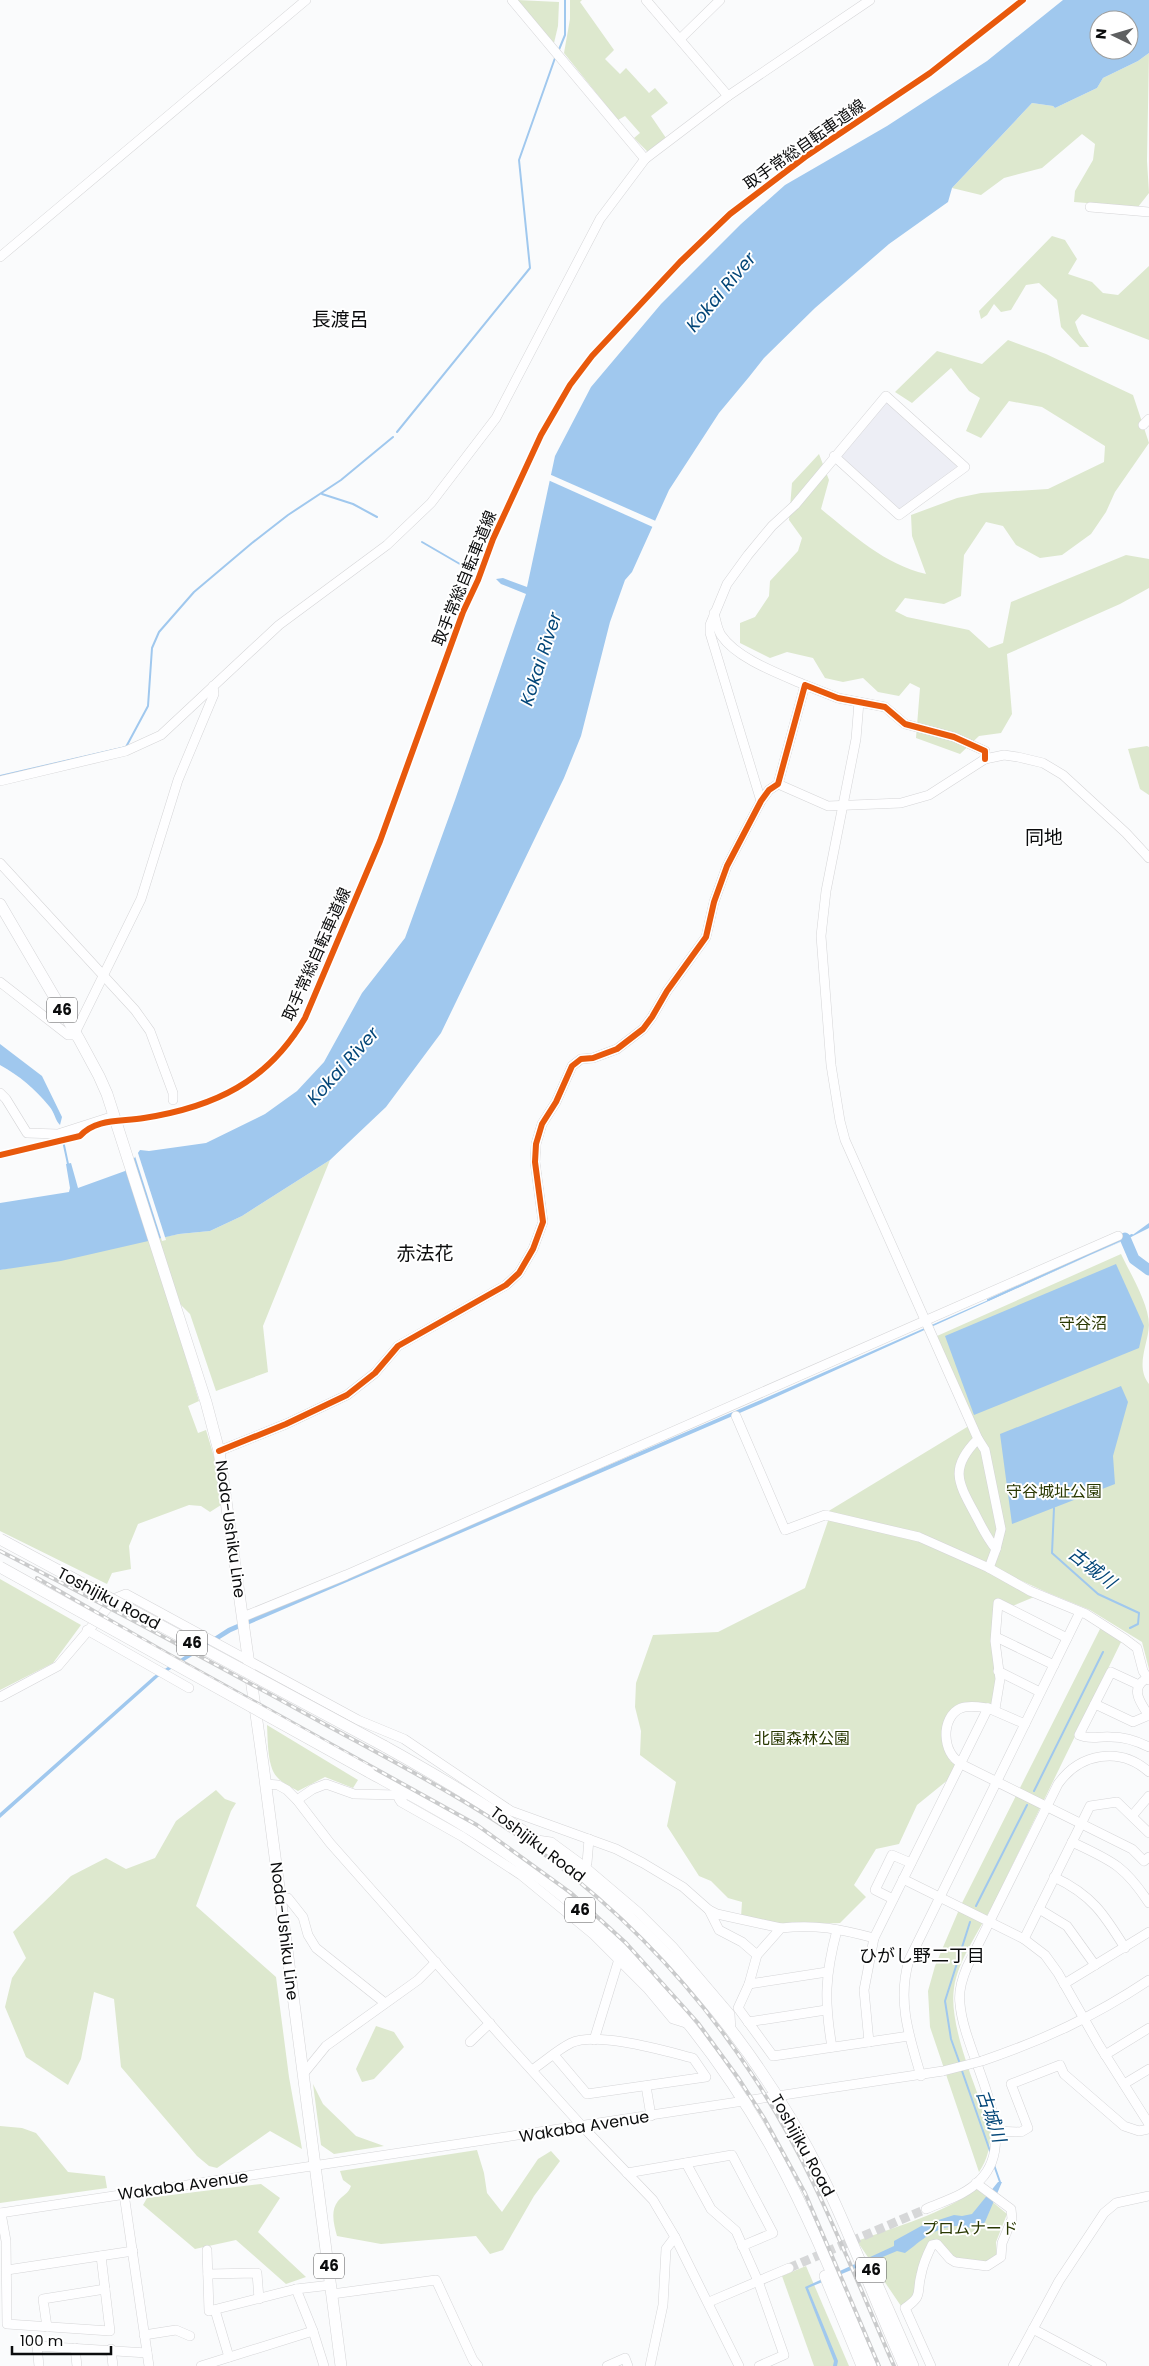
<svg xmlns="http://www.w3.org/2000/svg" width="1149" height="2366" font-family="Poppins,'Noto Sans JP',sans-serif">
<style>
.built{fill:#edeef5}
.green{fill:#dde8ce}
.water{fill:#a0c8ee;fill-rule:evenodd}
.pier{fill:#fafbfc}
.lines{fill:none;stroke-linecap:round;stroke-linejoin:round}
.stream{stroke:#a0c8ee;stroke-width:2}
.river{stroke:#a0c8ee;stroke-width:11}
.minor-tunnel{stroke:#d6d7d8;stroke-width:9;stroke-dasharray:9 4.5;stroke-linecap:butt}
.minor-casing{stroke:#d5d5d7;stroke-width:10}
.major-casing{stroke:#d5d5d7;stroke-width:12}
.minor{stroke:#fefeff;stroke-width:9}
.major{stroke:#fefeff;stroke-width:11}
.rail-casing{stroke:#cacbcc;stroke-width:4}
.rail{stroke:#fff;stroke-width:2;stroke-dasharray:5.5;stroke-linecap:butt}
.minor-bridge-casing{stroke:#d5d5d7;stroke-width:10;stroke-linecap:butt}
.major-bridge-casing{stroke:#d5d5d7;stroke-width:12;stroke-linecap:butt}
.minor-bridge{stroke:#fefeff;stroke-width:9}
.major-bridge{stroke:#fefeff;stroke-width:11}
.cycleway-casing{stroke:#fff;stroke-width:9}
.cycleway{stroke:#e8590c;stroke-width:6}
.labels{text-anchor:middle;stroke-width:4;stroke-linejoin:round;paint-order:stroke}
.shield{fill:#fff;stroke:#545556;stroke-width:1}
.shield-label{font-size:15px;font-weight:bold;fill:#0b0c0d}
.street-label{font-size:16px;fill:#0b0c0d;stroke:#fff}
.park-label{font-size:16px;fill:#293802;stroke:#fff}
.water-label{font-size:18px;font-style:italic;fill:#034678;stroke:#fff}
.neighbourhood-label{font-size:18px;fill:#0b0c0d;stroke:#fff}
.quarter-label{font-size:19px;fill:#0b0c0d;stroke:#fff}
</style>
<rect width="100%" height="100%" fill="#fafbfc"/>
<!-- built -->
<path class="built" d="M887,401L960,465L959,469L899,512L840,457Z"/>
<!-- green -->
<g class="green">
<path d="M517,0L559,2L558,26L554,43Z"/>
<path d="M570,0H582L580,2L614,50L605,59L620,74L626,68L649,93L655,88L668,103L651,116L666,138L648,152L634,138L640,133L625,116L618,120L564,53L570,19Z"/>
<path d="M1149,53L1147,161L1149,193L1138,207L1074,202L1075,191L1093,160L1095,144L1082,134L1042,168L1004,178L981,195L952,188L1032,103L1053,106L1055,108L1097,88L1103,78L1138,61Z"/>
<path d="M1052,236L1065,240L1077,259L1068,274L1092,282L1103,293L1118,295L1149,266V340L1082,314L1075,322L1079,333L1089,347H1080L1061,327L1057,300L1039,283L1026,285L1011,310L1001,312L994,304L987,315L981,319L979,311Z"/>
<path d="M1008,340L1046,354L1133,395L1149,443L1115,492L1106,512L1091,534L1062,555L1040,558L1016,545L1003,526L986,522L964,555L961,596L944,604L905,598L895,611L907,617L969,630L989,648L1003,643L1011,602L1126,555L1149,559V588L1120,604L1007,654L1012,714L1001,733L979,736L960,754L916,738L920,688L910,683L899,696L878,692L863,678L843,682L825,678L813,658L787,652L770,658L740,643V623L755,617L769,596L770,581L798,551L802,538L789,520L792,483L819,454L829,480L821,509C853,535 884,564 926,574L912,536L911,515L957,498L981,493L1048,489L1104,462L1105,446L1042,407L1009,401L981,438L966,431L980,398L969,391L951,368L912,403L895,392L937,351L982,364Z"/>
<path d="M1147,746L1149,747V795L1140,789L1128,749Z"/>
<path d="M330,1160L263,1326L268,1372L216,1391L190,1314L179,1303L170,1305L199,1401L188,1406L198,1433L206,1430L215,1460L221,1505L210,1512L201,1506L189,1505L138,1524L129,1546L131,1569L112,1573L107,1584L0,1531V1270L179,1234L210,1231L242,1216Z"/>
<path d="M1121,1254C1130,1273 1149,1304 1149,1325C1148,1345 1135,1366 1149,1384V1669L1142,1642L1090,1610L1046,1592L966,1555L827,1512L972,1424L937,1336Z"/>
<path d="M829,1518L921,1542L983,1569L1034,1597L1010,1607L996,1599L991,1641L996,1678L994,1701L990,1704H962L943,1739L950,1761L956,1764L949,1779L917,1805L899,1844L876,1849L854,1885L866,1897L840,1923L779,1925L741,1917L742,1902L728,1898L711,1881L699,1876L667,1826L676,1782L640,1755L641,1731L635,1707L636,1683L653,1635L718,1632L805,1588Z"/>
<path d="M0,1579L81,1625L53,1663L0,1690Z"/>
<path d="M1101,1627L1122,1640C1080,1726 1038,1812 996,1899C983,1925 958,1959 954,1988C948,2026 978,2092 991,2130C990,2146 988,2159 979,2172L930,2027L928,1991L935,1966L961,1905Z"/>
<path d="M267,1725L358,1780L353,1788L325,1777L298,1791C291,1787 282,1783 277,1777C267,1766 268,1740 267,1725Z"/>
<path d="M216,1790L225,1799L236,1803L231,1811L196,1906L276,1977L289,2077L302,2149L270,2131L217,2168L209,2166L197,2156L121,2067L114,1999L94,1992L81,2059L68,2085L26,2057L5,2007L12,1978L26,1958L13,1932L71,1876L106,1858L126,1869L155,1858L176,1821Z"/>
<path d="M376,2026L394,2032L404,2047L374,2079L362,2082L356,2069Z"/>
<path d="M313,2084L323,2104L356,2136L384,2146L334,2154L321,2145Z"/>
<path d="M0,2126L22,2128L36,2133L68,2172L105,2176L107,2188L0,2203Z"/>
<path d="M477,2150L484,2173L487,2193L502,2212L538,2159L551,2151L560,2161L534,2196L503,2250L490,2254L476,2236L381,2244L337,2236C334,2225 330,2211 338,2201C343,2195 348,2194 351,2186L343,2180L340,2171Z"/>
<path d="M261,2184L280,2198L258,2232L306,2277L286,2284L236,2240L195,2249L143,2205L147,2198Z"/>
<path d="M977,2189L1007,2214L996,2242L997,2257L983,2264L955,2259L929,2242L917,2287L913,2297L901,2306L857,2241C898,2226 942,2214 977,2189Z"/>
<path d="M806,2266L849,2366H814L782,2276Z"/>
</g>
<!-- water -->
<g class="water">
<path d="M1063,0H1149V53L1138,61L1103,78L1097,88L1055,108L1053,106L1032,103L952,188L948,202L889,244L815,308L764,358L749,377L719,413L669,490L632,572L625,580L610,622L581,736L564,778L441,1033L386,1107L330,1160L242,1216L210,1231L179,1234L61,1261L0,1270V1203L69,1192L70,1188L66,1164L71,1163L78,1188L125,1171L140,1150L149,1151L206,1143L265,1114L297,1091L324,1062L362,993L405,938L455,800L526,594L501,584L496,579L503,578L527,587L555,456L591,387L661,304L741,224L785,185L887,126L987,61ZM1099,20H1129V50H1099Z"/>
<path d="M0,1044L42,1076L62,1117L60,1125C55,1120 55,1113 49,1106C35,1089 20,1076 0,1065Z"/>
<path d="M1149,1223V1228L1127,1239L1136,1258L1149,1268V1271L1135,1261L1126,1239L765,1402L231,1632L158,1677L0,1818V1813L154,1676L228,1628L763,1399L1127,1239Z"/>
<path d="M1116,1264L1144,1326L1139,1348L974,1415L945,1336Z"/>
<path d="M1121,1386L1128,1402L1113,1456L1115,1484L1012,1524L1000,1434Z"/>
<path d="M998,2182H1002L985,2222C976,2233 968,2225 956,2226C935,2227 921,2241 905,2253L897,2251L808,2288L838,2361L837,2366H833L834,2361L805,2287L894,2246V2241L923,2225L954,2215L962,2216L972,2214Z"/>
</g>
<!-- pier -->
<g class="pier">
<path d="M549,474L658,522L655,528L548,480Z"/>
<path d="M137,1150L166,1240L162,1241L134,1153Z"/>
</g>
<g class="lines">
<!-- stream -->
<g class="stream">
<path d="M558,52L565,35V0"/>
<path d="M397,432L530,268L519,160L555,58"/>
<path d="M322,494L353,504L377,517"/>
<path d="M422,542L465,567"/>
<path d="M0,776L126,747L148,706L152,648L159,632L194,592L252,543L288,515L341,480L393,437"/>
<path d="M62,1136L68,1164"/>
<path d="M988,1300L1132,1235"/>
<path d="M1054,1508L1052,1553L1098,1594L1139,1613L1138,1624L1130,1628"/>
<path d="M1034,1791L1103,1652"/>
<path d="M976,1906L1027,1805"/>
<path d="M960,2064L951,2039L945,2001L970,1922"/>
<path d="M961,2068L990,2151"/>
<path d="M994,2165L1000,2182L999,2184"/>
</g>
<!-- river -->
<path class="river" d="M1125,1238L1134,1259L1149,1270"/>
<!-- minor-tunnel -->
<path class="minor-tunnel" d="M789,2268L926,2209"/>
<defs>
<g id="minor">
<path d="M512,0L645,159"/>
<path d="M646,0L728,96"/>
<path d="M680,39L720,0"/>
<path d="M1090,207L1149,212"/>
<path d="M0,257L306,0"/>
<path d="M1143,425L1149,419"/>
<path d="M714,613C716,620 717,629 721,635C737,659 780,674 805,685"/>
<path d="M859,702L856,739L826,891L821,936L831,1065L840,1121L845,1140L978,1439C950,1467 957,1481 974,1512C981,1525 986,1537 996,1549L989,1568"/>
<path d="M0,781L126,751L161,735L279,625L387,545L431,503L496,418L600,219L645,159L728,96L870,0"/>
<path d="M778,784L828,806L901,803L929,795L985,759L1004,755L1018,757L1043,763L1063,775L1126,833L1149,858"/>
<path d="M761,801L710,633V625L727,584L748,555L772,526L795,505L886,396L965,467L899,515L834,456"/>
<path d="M0,863L135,1010L150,1031L173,1093V1100"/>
<path d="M0,982L68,1035H74L141,899L178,780L214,694L213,686"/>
<path d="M0,1093L6,1099L27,1133L58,1134L114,1116"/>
<path d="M736,1416L785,1530L825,1515L919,1537L989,1568L1030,1591L1086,1614L1125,1639L1137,1648L1143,1671L1149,1680"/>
<path d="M978,1439L985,1450L1001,1529L996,1549"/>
<path d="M219,1451L286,1424L347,1395L375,1373L398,1346L506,1285L519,1273L533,1249L543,1222L535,1162L536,1144L542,1124L556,1102L572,1066L581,1059L593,1058L617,1049L643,1029L652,1017L667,991L706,937L714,902L727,866L761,801L769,790L778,784L805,685L838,698L885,707L905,724L954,737L985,751V759"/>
<path d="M243,1617L346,1575L1118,1236"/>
<path d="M87,1630L189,1688"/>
<path d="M996,1637L1054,1665"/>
<path d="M998,1671L1040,1692"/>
<path d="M1143,1681C1130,1691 1143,1706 1149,1716"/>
<path d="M1139,1685L1111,1672L1079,1735C1090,1740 1099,1736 1111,1737C1124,1737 1137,1741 1149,1747"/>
<path d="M0,1697L58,1666L116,1598L126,1594L358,1720L404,1739L511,1811L616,1849L643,1863L683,1887L709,1910L717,1914L781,1928"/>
<path d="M1095,1704L1133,1722L1149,1715"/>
<path d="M995,1709L1000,1679L995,1641L998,1603L1067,1638"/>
<path d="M961,1763C942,1754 940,1717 961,1708C969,1705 980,1707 988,1708"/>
<path d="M961,1764L1132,1849L1144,1861L1149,1857"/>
<path d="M266,1784L278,1785L287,1790L297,1800L330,1843L507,2043L582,2126L653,2200L675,2237L739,2366"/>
<path d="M400,1790L399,1799L401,1802L463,1837L521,1875L594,1935L648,1989L673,2019L689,2024"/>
<path d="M297,1800L313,1789L326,1784L354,1794L399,1795L403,1797"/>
<path d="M1132,1816L1149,1796"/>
<path d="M537,1840L551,1842L585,1867L638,1912L673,1947L730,2014L731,2031"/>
<path d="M1072,1842C1112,1861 1124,1865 1149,1903"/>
<path d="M585,1867L587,1863L589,1839"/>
<path d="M1054,1877C1092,1895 1104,1914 1125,1948"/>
<path d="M903,1879L1024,1939L1045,1955L1058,1973L1099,2045L1149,2124"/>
<path d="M281,1898H288L303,1917L308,1935L316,1948L385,2003"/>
<path d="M893,1899L875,1890L892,1855L911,1863"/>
<path d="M1039,1909L1067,1926L1095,1965"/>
<path d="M709,1910L719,1930L742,1942L757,1955"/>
<path d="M874,1938C840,1929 816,1924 781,1928L757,1955L749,1984L738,2008L773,2056L909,2036"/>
<path d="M1024,1939L1090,1806L1117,1802L1149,1833"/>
<path d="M749,1984L827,1972"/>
<path d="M1064,1984L1149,1932"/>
<path d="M748,2022L826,2010"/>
<path d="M594,2040L619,1959"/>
<path d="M470,2042L490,2023"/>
<path d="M869,2042L864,1990L874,1938L988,1708L1025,1724"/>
<path d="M832,2047C824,2001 825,1975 837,1930"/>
<path d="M1105,2055L1149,2028"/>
<path d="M982,2061C1044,2040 1095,2016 1149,1980"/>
<path d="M532,2070C544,2062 557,2050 571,2043C597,2031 665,2051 693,2058L706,2077L587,2094L554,2055"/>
<path d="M304,2073L326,2046L418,1980L436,1962"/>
<path d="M921,2076C909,2036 897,2001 909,1960L1080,1612"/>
<path d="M1124,2084L1149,2069"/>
<path d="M646,2086L651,2116"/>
<path d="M996,2131L1021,2132L1028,2128L1011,2084L1060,2065L1064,2074L1124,2126L1139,2131L1149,2129"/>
<path d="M686,2163L711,2209L736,2231L758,2281L784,2355L759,2366"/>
<path d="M627,2173L732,2155L773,2233L742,2246"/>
<path d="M124,2194L149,2366"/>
<path d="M926,2209C944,2201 966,2195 980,2180C1023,2137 964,2055 960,2004C958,1991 962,1979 967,1967L1058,1784C1080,1753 1120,1746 1149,1772"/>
<path d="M0,2213L943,2071"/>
<path d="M1,2213L6,2241L7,2324L110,2331L101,2256"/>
<path d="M207,2250L209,2311L296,2289L331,2285"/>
<path d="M7,2270L133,2251"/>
<path d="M208,2274L257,2273L259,2299"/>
<path d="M296,2289L313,2331L324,2366"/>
<path d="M332,2294L436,2280L473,2360L478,2366"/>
<path d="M709,2302L789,2268"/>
<path d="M215,2310L229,2357"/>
<path d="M47,2327L43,2299L105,2289"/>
<path d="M1033,2329L1102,2366"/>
<path d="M144,2335L176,2330L190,2336"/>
<path d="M75,2348L77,2366"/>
<path d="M111,2349L113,2366"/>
<path d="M39,2366L37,2346L147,2353"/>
<path d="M201,2366L313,2331"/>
<path d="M607,2366L625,2358L628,2366"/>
<path d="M650,2366L663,2305L666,2249L675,2237"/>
<path d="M931,2366L905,2308C924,2295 916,2293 921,2275C923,2264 927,2255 932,2245L937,2244L950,2259L955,2262L987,2266L1001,2257L1002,2243L1012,2219L1011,2209L976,2183"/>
<path d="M1013,2366L1059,2281L1104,2213L1116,2203L1149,2196"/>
</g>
<g id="major">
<path d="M0,904L79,1039L99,1076L107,1094L206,1402L219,1451L263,1764L341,2366"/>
<path d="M384,1746C438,1776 491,1807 540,1843C659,1930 758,2046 823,2178C853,2239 876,2304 904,2366"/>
<path d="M369,1772C420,1800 473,1828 520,1863C625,1939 710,2037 773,2150C811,2219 840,2293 871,2366"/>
<path d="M870,2268L913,2366"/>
<path d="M825,2276L862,2366"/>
</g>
</defs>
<!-- minor casing -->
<use href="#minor" class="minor-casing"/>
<!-- major casing -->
<use href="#major" class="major-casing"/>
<!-- minor -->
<use href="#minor" class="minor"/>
<!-- major -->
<use href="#major" class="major"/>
<defs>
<g id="rail">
<path d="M0,1551C103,1604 204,1658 306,1714C386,1758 476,1803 549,1858C627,1917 697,1991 751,2073C812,2164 850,2266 894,2366"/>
<path d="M37,1578L168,1654L477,1825L571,1893L626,1943L698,2023L739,2079L764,2118L805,2193L879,2366"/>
</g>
</defs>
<!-- rail casing -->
<use href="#rail" class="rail-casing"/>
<!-- rail -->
<use href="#rail" class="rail"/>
<defs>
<path id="minor-bridge" d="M943,2071L982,2061"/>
<g id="major-bridge">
<path d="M0,1539L384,1746"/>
<path d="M0,1567L369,1772"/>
</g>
</defs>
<!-- minor-bridge casing -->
<use href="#minor-bridge" class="minor-bridge-casing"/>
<!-- major-bridge casing -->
<use href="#major-bridge" class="major-bridge-casing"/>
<!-- minor-bridge -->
<use href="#minor-bridge" class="minor-bridge"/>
<!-- major-bridge -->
<use href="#major-bridge" class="major-bridge"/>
<defs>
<g id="cycleway">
<path d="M0,1155L80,1136C96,1118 122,1122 144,1118C214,1107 268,1082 305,1018L380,841L463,612L478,580L493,539L541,435L570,385L592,356L680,262L730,214L805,157L930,73L1023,0"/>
<path d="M219,1451L286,1424L347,1395L375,1373L398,1346L506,1285L519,1273L533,1249L543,1222L535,1162L536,1144L542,1124L556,1102L572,1066L581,1059L593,1058L617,1049L643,1029L652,1017L667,991L706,937L714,902L727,866L761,801L769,790L778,784L805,685L838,698L885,707L905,724L954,737L985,751V759"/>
</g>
</defs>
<!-- cycleway casing -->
<use href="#cycleway" class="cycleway-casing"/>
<!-- cycleway -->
<use href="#cycleway" class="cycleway"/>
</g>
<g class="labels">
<!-- shield labels -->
<g class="shield">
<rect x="47" y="997.5" width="30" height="25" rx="4"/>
<rect x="177" y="1630.5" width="30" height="25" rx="4"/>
<rect x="565" y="1897.5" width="30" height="25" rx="4"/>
<rect x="314" y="2253.5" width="30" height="25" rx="4"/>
<rect x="856" y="2257.5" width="30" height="25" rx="4"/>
</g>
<g class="shield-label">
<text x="62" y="1015">46</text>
<text x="192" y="1648">46</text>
<text x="580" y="1915">46</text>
<text x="329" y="2271">46</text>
<text x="871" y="2275">46</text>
</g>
<!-- street labels -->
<g class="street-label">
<text transform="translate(804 144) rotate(-35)" y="6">取手常総自転車道線</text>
<text transform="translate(464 578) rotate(-68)" y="6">取手常総自転車道線</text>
<text transform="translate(316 954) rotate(-66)" y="6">取手常総自転車道線</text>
<text transform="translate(231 1529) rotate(82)" y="6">Noda-Ushiku Line</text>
<text transform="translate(109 1598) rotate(28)" y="6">Toshijiku Road</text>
<text transform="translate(538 1844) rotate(37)" y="6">Toshijiku Road</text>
<text transform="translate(285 1931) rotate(83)" y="6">Noda-Ushiku Line</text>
<text transform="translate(584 2126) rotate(-9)" y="6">Wakaba Avenue</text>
<text transform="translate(803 2145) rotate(61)" y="6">Toshijiku Road</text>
<text transform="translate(183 2185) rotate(-8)" y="6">Wakaba Avenue</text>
</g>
<!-- park labels -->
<g class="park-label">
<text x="1083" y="1329">守谷沼</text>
<text x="1054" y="1497">守谷城址公園</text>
<text x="802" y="1744">北園森林公園</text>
<text x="970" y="2234">プロムナード</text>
</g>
<!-- water labels -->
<g class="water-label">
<text transform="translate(721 292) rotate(-50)" y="6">Kokai River</text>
<text transform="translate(541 659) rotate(-72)" y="6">Kokai River</text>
<text transform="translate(343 1066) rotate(-48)" y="6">Kokai River</text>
<text transform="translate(1092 1568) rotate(38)" y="6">古城川</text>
<text transform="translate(991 2116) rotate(71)" y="6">古城川</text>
</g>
<!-- neighbourhood labels -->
<g class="neighbourhood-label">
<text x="922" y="1962">ひがし野二丁目</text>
</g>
<!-- quarter labels -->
<g class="quarter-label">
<text x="340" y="326">長渡呂</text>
<text x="1044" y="844">同地</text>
<text x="425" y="1260">赤法花</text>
</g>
</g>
<!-- north arrow -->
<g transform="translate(1114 35) rotate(275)"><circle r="24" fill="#ffffff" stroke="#9d9e9e"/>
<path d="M0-4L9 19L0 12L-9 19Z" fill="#5f6061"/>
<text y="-8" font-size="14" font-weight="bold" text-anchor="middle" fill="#0b0c0d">N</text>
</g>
<!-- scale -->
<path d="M12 2346v8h99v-8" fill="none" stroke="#0b0c0d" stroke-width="2.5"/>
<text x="20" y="2346" font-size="15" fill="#0b0c0d" stroke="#ffffff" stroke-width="4" paint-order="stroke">100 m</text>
</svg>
